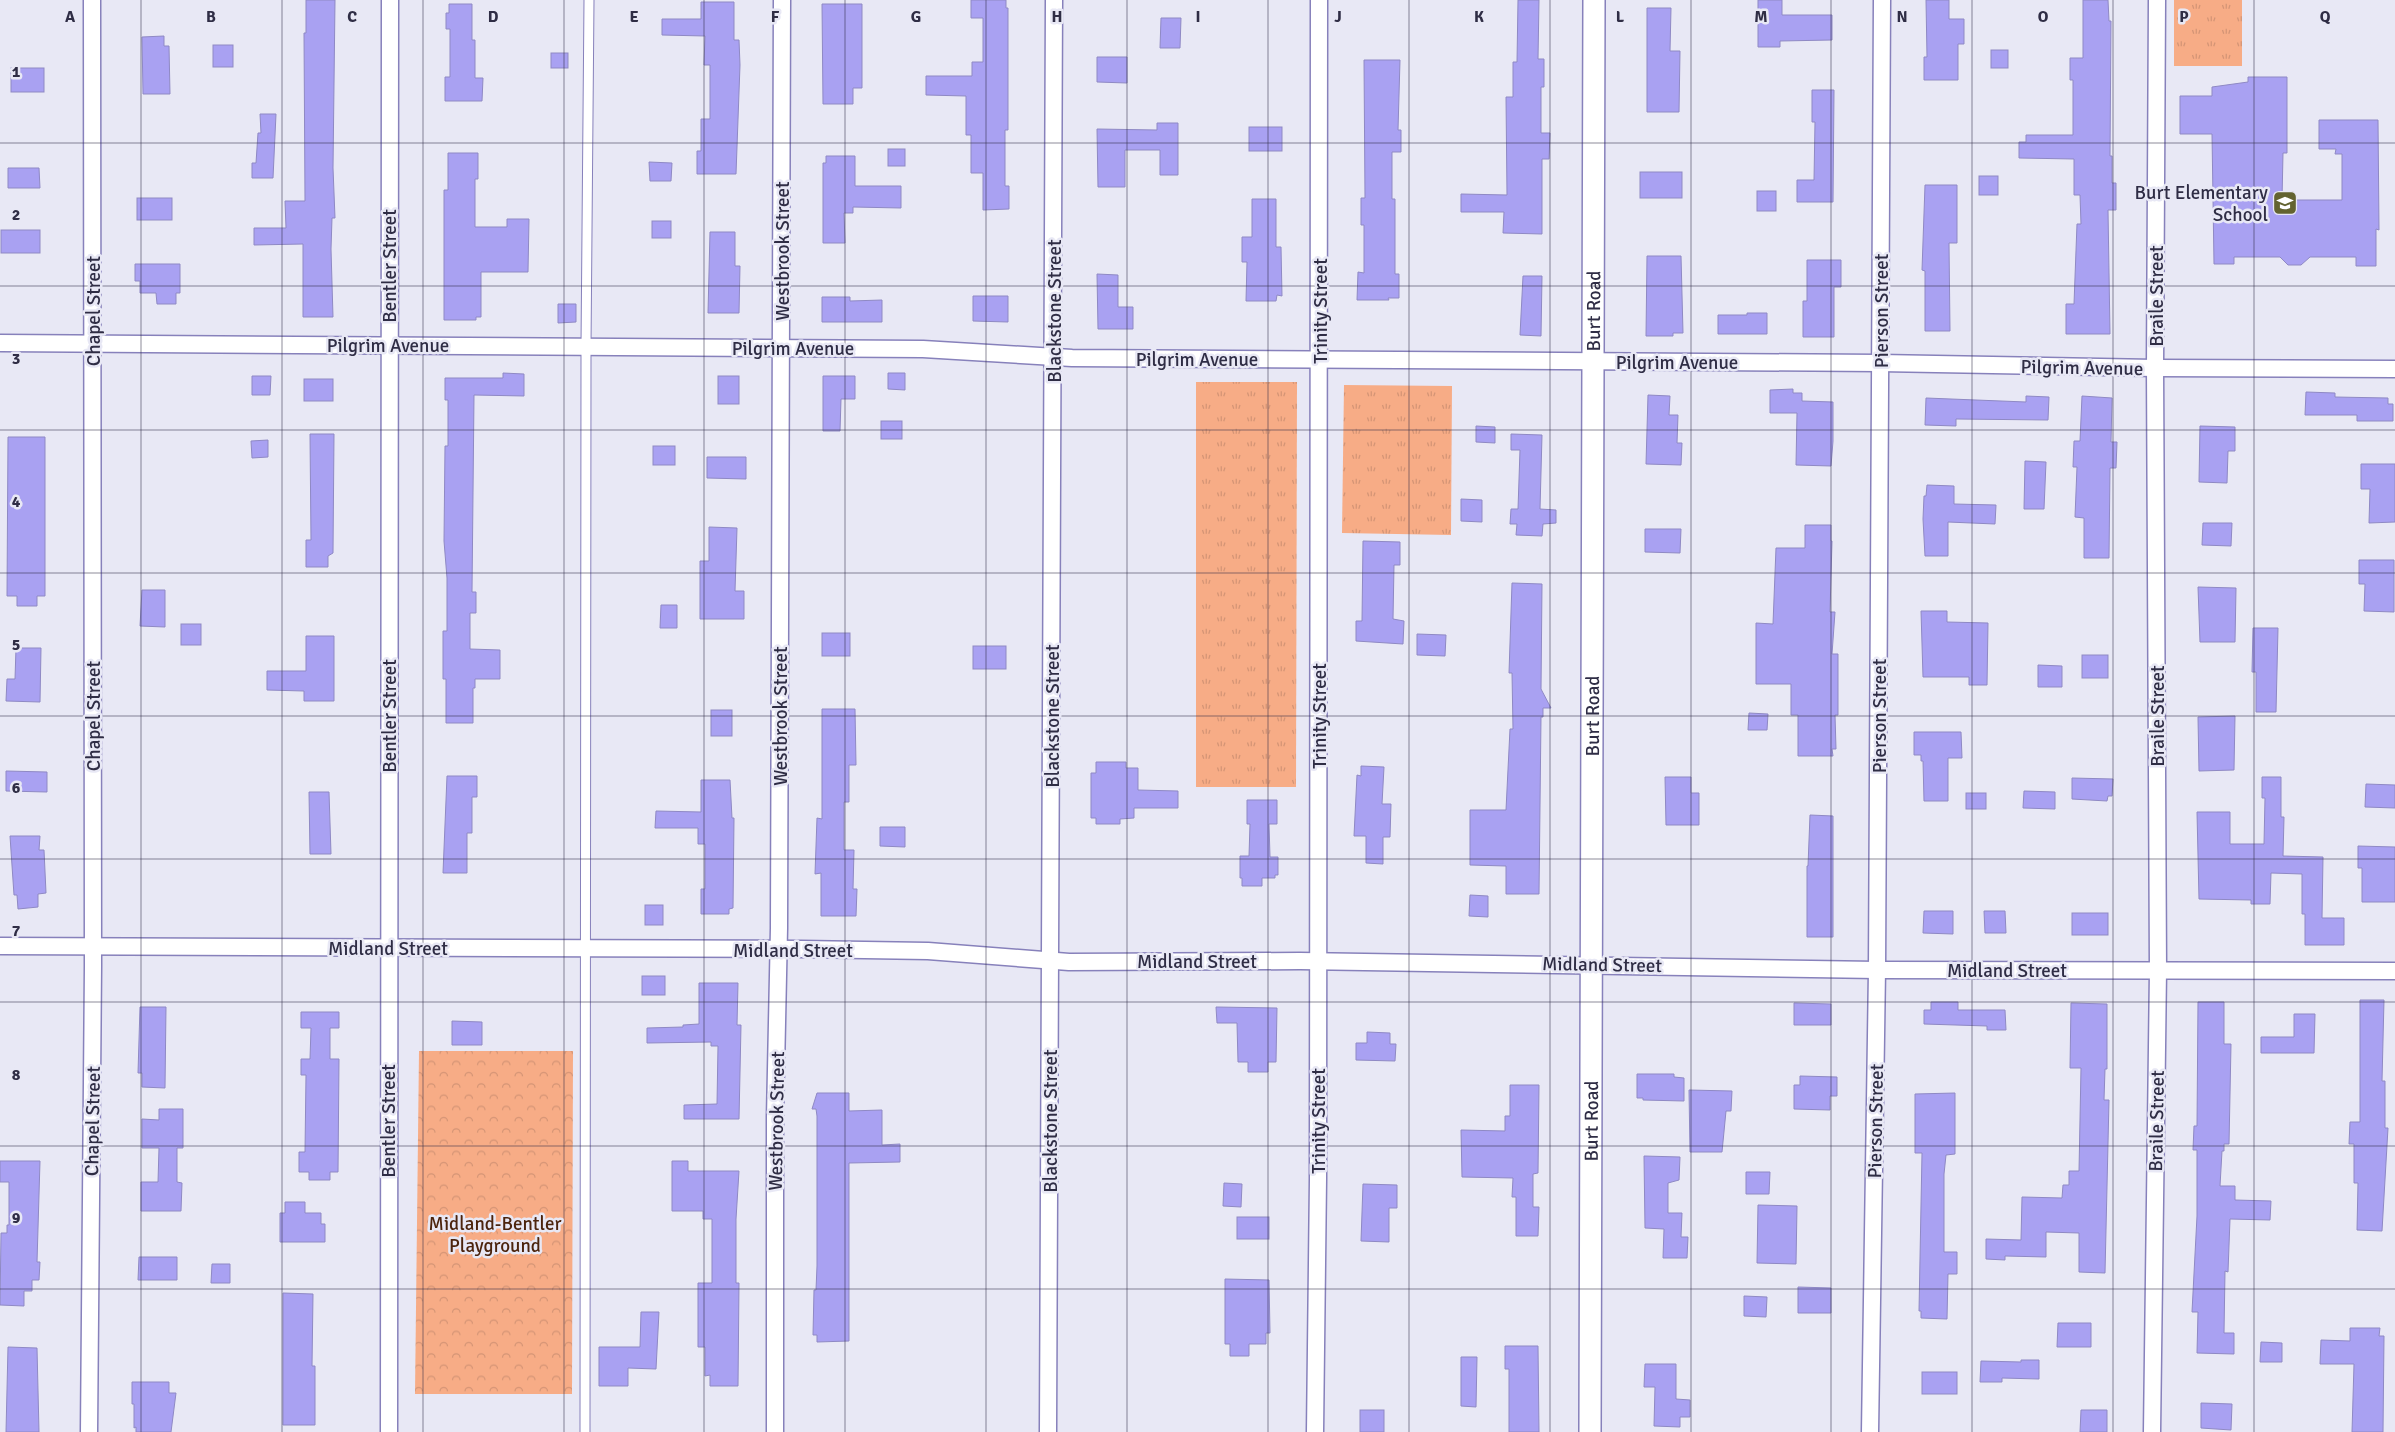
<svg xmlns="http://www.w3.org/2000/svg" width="2395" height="1432" font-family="Signika,sans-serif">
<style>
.grass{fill:url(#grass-tufts)}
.park{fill:url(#park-crowns)}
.building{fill:#a9a1f2;stroke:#8f89c4}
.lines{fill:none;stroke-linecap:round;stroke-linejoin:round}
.service-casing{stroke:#8781bb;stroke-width:11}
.minor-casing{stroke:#8781bb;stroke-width:19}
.tertiary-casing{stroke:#8781bb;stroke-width:24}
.service{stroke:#fff;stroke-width:9}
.minor{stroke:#fff;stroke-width:16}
.tertiary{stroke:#fff;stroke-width:21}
.grid{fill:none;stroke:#2f2d45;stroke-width:1;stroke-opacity:0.55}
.labels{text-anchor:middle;stroke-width:5;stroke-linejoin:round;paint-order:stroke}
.poi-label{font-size:19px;fill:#2f2d45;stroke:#e8e8f5;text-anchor:end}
.street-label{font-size:19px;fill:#2f2d45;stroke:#e8e8f5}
.park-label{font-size:19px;fill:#4c240d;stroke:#e8e8f5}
.grid-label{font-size:16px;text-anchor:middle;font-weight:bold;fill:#2f2d45;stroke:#e8e8f5;stroke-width:5;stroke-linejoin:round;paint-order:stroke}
</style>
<defs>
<pattern id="grass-tufts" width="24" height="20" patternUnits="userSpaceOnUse" patternTransform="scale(1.25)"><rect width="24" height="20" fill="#f7ac86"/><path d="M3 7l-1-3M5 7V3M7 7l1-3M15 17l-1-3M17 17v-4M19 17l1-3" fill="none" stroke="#d49475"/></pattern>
<pattern id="park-crowns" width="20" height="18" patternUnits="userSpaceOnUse" patternTransform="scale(1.25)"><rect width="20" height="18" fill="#f7ac86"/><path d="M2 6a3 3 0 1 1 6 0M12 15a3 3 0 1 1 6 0" fill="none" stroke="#d49475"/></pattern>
</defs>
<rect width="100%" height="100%" fill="#e8e8f5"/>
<!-- grass -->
<g class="grass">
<rect x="2174" y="0" width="68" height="66"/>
<path d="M1196,382H1297L1296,787H1196Z"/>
<path d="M1344,385L1452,386L1451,535L1342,533Z"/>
</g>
<!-- park -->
<path class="park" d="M419,1051H573L572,1394H415Z"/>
<!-- building -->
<g class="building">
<path d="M306,0H335L333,168L335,218H332L331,249L333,317H303V244L254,245V228H286L285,201H305L304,33H306Z"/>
<path d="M971,0H1006V8H1008V130H1005V186H1009V209L983,210V173H971V135H966V96L926,95V76H972V62H983V18H971Z"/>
<path d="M1518,0H1539L1538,59H1544V87H1541V133H1550L1549,159H1542V234L1503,233L1504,212H1461V194L1507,195L1506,97H1513V62H1517Z"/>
<path d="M1758,0H1782V15H1832V40L1780,41V47H1758Z"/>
<path d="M1926,0H1949V19H1964V44H1958V80H1924V57H1927Z"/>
<path d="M2083,0H2108L2109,21H2111L2110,156H2112V183H2116V210H2108L2110,334H2066V304H2074L2077,224H2081L2080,195H2074V159L2019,158V142H2026V135H2073V80H2070V58H2083Z"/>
<path d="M701,2H734V40H739L740,65L736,174H697V151H701V119H710V65H704L705,36L662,35V19H701Z"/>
<path d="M449,4H472V40H475V78H483L482,101H445V77H450V29H446V13H449Z"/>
<path d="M822,4H862V88H853V104H823Z"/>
<path d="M1647,8H1671L1670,51H1680L1679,112H1647Z"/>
<path d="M1161,18H1181L1180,48H1160Z"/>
<path d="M164,36V46H169L170,94H143L142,37Z"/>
<rect x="213" y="45" width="20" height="22"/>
<rect x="1991" y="50" width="17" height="18"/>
<rect x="551" y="53" width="17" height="15"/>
<path d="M1097,57H1127V83L1097,82Z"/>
<path d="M1364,60H1400L1398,130H1401V152H1392V199H1395V274H1399V298H1388L1389,300H1357L1358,272L1364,273V225H1361V198H1365Z"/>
<rect x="11" y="68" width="33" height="24"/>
<path d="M2248,77H2287V153H2283L2282,200H2342V154H2335L2336,149H2319V120H2378L2379,230L2376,229V266H2356V257H2310L2301,265H2288L2280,257H2234V264H2214L2212,134H2180V96H2212V87L2248,82Z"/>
<path d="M1812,90H1834L1833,202H1797V180H1814L1815,122H1812Z"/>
<path d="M260,114H276L273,178H252V163H256L258,133H261Z"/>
<path d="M1157,123H1178V175H1160V150H1125V187H1098L1097,129L1157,130Z"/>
<rect x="1249" y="127" width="33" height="24"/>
<rect x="888" y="149" width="17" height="17"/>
<path d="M448,153H478V179H475V227H507V219H529L528,272H481V317H476V320H444V190H448Z"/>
<path d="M826,156H855V186H901V208L853,207V213H844L845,243H823V163H826Z"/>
<path d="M649,162L672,163L671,181H650Z"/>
<path d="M8,168H39L40,188H8Z"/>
<rect x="1640" y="172" width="42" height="26"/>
<rect x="1979" y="176" width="19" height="19"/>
<path d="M1925,185H1957V243H1949L1950,331H1925V271L1922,270Z"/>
<rect x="1757" y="191" width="19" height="20"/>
<rect x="137" y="198" width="35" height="22"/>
<path d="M1252,199H1276V247H1281L1282,296L1277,295L1276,301H1246L1247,262H1242V237H1252Z"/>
<rect x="652" y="221" width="19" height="17"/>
<rect x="1" y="230" width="39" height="23"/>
<path d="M710,232H735V266H740L739,313H708Z"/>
<path d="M1647,256H1681L1683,333H1673V336H1646Z"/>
<path d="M1807,260H1841V287H1834V337H1803V301H1807Z"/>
<path d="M135,264H180V293H176V304H157L156,293H140V281H135Z"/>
<path d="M1097,274L1118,275V307H1133V329H1098Z"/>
<path d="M1523,276H1542L1541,336L1520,335Z"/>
<path d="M973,296H1008V322L973,321Z"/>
<path d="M822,297H850V301L882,300V322H822Z"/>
<path d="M558,304H576V322L558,323Z"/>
<path d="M1747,313H1767V334H1718V315H1747Z"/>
<path d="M503,373L524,374V396L474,395L472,592H476V613H470V649L500,650V679H475V688H473V723H446V679H443V631H447V578L444,541L445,446H448V400H445V378H503Z"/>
<path d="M888,373H905V390L888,389Z"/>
<path d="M252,376H271L270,395H252Z"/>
<rect x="718" y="376" width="21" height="28"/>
<path d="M823,376H855V399H841L840,431H823Z"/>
<rect x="304" y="379" width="29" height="22"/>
<path d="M1793,389V393H1802V401L1833,402V441L1831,466L1796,465L1797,413H1770V390Z"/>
<path d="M2306,392L2335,393V397L2388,398V404H2393V421H2357V415H2305Z"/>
<path d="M1648,395L1670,396L1669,415H1678L1677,443H1682L1681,465L1646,464Z"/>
<path d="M2026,396L2049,397L2048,420L1956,419V426L1925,425L1926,398L2026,402Z"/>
<path d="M2082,396L2112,398L2111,442H2117L2116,468H2110L2109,558H2084V518L2075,517L2077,467H2073L2074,441H2080Z"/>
<rect x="881" y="421" width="21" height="18"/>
<path d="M1476,426L1495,427V443L1476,442Z"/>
<path d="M2200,426L2235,427V451H2228L2227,483L2199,482Z"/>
<path d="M310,434H334L333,553L328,556V567H306V540H311Z"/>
<path d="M1511,434L1542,435L1540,509L1556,510V523L1543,524L1542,536L1516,535L1517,524H1510L1511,509H1518L1520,450H1511Z"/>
<path d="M8,437H45V596H37V606H17V596H7Z"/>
<path d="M268,440V457L252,458L251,441Z"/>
<rect x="653" y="446" width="22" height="19"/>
<path d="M707,457H746V479L707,478Z"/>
<path d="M2025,461L2046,462L2044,509H2024Z"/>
<path d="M2361,464H2395V522L2369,523L2370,489H2361Z"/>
<path d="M1927,485L1954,486V504L1996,505L1995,524L1948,522V556H1925L1923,519L1924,496H1926Z"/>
<path d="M1461,499L1482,500V522L1461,521Z"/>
<path d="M2203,523H2232L2231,546L2202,545Z"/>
<path d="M1805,525H1831V541H1832L1830,612H1835L1832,654H1838V715H1835L1836,749H1832L1833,756H1798V715H1791V684H1756V623L1773,624L1776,548H1805Z"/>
<path d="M709,527L737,528L735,591H744V619H700V561H709Z"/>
<path d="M1645,529H1681L1680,553L1645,552Z"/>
<path d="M1363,541L1400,542V565H1394L1393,619L1404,621L1403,644L1356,641V621H1362Z"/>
<path d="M2359,560H2394V612L2364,611L2365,584H2359Z"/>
<path d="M1512,583L1542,584L1541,689L1551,708H1543V717H1541L1539,894H1506V866L1470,865V810H1506L1510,729H1513L1512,673H1509Z"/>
<path d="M2198,587L2236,588L2235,642H2200Z"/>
<path d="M142,590H165V627L140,626Z"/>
<path d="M661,605H677V628H660Z"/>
<path d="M1921,611H1947V622L1988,623L1987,685H1969V677H1923Z"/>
<rect x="181" y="624" width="20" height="21"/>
<path d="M2253,628H2278L2276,712H2256V672H2252Z"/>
<rect x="822" y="633" width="28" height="23"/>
<path d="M1417,634L1446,635L1445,656L1417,655Z"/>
<path d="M306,636H334V701H304V691L267,690V671H306Z"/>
<rect x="973" y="646" width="33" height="23"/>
<path d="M16,648H41L40,702L6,701L7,679H15Z"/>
<rect x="2082" y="655" width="26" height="23"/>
<path d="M2038,665L2062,666V687H2038Z"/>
<path d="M822,709H855L856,765H849V802H844V850H854L853,889H857L856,916H821V873L815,874L817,818L822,819Z"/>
<rect x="711" y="710" width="21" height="26"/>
<path d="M1749,713L1768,714L1767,730H1748Z"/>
<path d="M2235,716L2234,770L2199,771L2198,717Z"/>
<path d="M1914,732H1961L1962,758H1948V801H1924L1923,761H1921V755H1914Z"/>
<path d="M1096,762H1126V768H1138V790L1178,791V808H1134V818L1120,819V824H1096V818H1091V773H1096Z"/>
<path d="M1361,766L1384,767L1382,804H1391L1390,837H1383V864L1366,863V836H1354L1357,775L1361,776Z"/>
<path d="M6,771L47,772V792L6,791Z"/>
<path d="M447,776H477V797H472V833H467V873H443Z"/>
<path d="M1665,777H1691V793H1699V825H1666Z"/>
<path d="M2262,777H2281V817H2284L2283,856L2323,857L2322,918H2344V945H2305V914H2302V874L2271,873L2270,904H2251V900L2199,899L2197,812H2230V844H2264L2265,798H2262Z"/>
<path d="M2072,778L2113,779L2112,796H2108L2107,801L2072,799Z"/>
<path d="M701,780H730L732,818H734L733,908L729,909V914H701V889H705V844H698V828H655L656,811L701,812Z"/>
<path d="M2366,784L2395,785V808L2365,807Z"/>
<path d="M2024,791L2055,792V809L2023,808Z"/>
<path d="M309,792H329L331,854H310Z"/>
<rect x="1966" y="793" width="20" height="16"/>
<path d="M1247,800H1277V824H1269L1270,857H1278V875H1275V878H1262V886H1242V878H1240V856H1249L1250,824H1247Z"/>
<path d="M1810,815L1833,816V937H1807V866H1808Z"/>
<path d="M880,827H905V847L880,846Z"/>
<path d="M10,836H40L39,850H44L46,893L38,894V907L18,909L17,895H14Z"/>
<path d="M2358,846L2395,847V902H2362V868H2358Z"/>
<path d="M1470,895L1488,896V917L1469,916Z"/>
<rect x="645" y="905" width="18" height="20"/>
<path d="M1924,911H1953V934L1923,933Z"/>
<path d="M1984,911H2005L2006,933H1985Z"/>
<rect x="2072" y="913" width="36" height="22"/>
<rect x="642" y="976" width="23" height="19"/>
<path d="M699,983H738L737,1025H741L739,1119H684V1105L717,1104L718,1046H711V1042L647,1043V1028L683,1027V1025L699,1024Z"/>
<path d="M2360,1000H2384L2382,1081H2385V1128H2388L2382,1231L2357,1230L2358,1183H2354V1144H2349L2350,1122H2360Z"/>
<path d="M1931,1002H1958V1010H2005L2006,1030H1987V1026L1924,1024V1010H1931Z"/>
<path d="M2198,1002H2224V1044H2231L2229,1144H2224V1151H2222L2220,1186H2235V1200L2271,1201L2270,1220L2230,1219L2228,1272L2225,1271L2224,1333H2234V1354L2197,1353L2198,1312H2192L2197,1216V1150H2193L2194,1126H2197Z"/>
<path d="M1794,1003L1831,1004V1025H1794Z"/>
<path d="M2071,1003L2107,1004V1069H2105L2104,1100H2109L2105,1273L2079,1272V1233L2046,1232V1257L2005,1256V1260L1986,1259V1239L2021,1240L2022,1197L2062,1198L2063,1185H2069V1171H2079L2081,1068H2070Z"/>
<path d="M140,1007H166L165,1088L142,1087V1073H138Z"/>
<path d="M1216,1007L1277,1008L1276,1062H1268V1072H1248V1062H1238L1237,1023H1217Z"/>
<path d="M301,1012H339V1028H330V1059H339L338,1172H330V1180H309V1172H299V1152H305L306,1075H301V1059H310L311,1028H301Z"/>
<path d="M2294,1014H2315L2314,1053H2261V1037H2294Z"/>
<path d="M452,1021L482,1022V1045H452Z"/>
<path d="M1367,1032L1390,1033V1044H1396L1395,1061L1356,1060V1043H1367Z"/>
<path d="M1637,1074H1674V1077L1684,1078V1101L1643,1100V1098H1637Z"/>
<path d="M1800,1076L1837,1077V1096H1830V1110L1794,1109V1085H1800Z"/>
<path d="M1510,1085H1539L1538,1173L1533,1174V1207H1539L1538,1236H1516V1197H1512L1513,1178L1462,1177L1461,1130L1505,1131V1116H1510Z"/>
<path d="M1689,1090L1732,1091L1731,1111H1726L1722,1152H1690Z"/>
<path d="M817,1093H849V1111L882,1110V1145L900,1144V1162L849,1163V1341L817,1342V1335H813L814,1290H816L817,1266V1116L816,1109H812Z"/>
<path d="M1955,1093V1154L1946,1155L1944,1174V1252H1957V1274H1948L1947,1319L1921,1318V1311H1919L1922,1153H1915V1094Z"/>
<path d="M159,1109H183V1148H177V1182L182,1183L181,1211H141V1182H158L159,1148H142V1119L159,1120Z"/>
<path d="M1644,1156L1680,1157L1679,1180L1668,1183V1213H1682L1681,1237H1688L1687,1258H1663L1664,1229L1645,1228Z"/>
<path d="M0,1161H40L37,1262H40L39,1280H32V1291H24V1306L0,1305L1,1233H7V1225H9V1182H0Z"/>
<path d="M672,1161H688V1171H739L736,1219V1283H739L738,1386H710V1375L705,1376V1347H698V1283H712V1219H703V1211H672Z"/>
<path d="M1746,1172H1770L1769,1194H1746Z"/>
<path d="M1224,1183L1242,1184L1241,1207L1223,1206Z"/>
<path d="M1363,1184L1397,1185V1208H1389V1242L1361,1241Z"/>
<path d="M285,1202H305V1213H321V1224H325V1242H280V1213H285Z"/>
<path d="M1758,1205L1797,1206L1796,1264L1757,1263Z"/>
<rect x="1237" y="1217" width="32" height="22"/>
<path d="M139,1257H177V1280H138Z"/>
<path d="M212,1264H230V1283H211Z"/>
<path d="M1225,1279L1269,1280L1270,1333H1266V1344H1249V1356H1230V1344H1225Z"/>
<path d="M1798,1287L1831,1288V1313H1798Z"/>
<path d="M283,1293L313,1294L312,1366H315V1425H283Z"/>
<path d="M1744,1296L1767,1297L1766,1317L1744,1316Z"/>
<path d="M641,1312H659L656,1369L628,1368V1386H599V1347H640Z"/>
<path d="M2058,1323H2091V1347H2057Z"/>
<path d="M2350,1328H2380L2379,1336H2384L2383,1432H2352L2354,1364H2320L2321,1340L2350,1341Z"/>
<path d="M2261,1342L2282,1343V1362H2260Z"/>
<path d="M1505,1346H1538L1539,1432H1509V1369H1505Z"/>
<path d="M8,1347L37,1348L39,1432H6Z"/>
<path d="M1461,1357H1477L1476,1407L1461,1406Z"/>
<path d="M2021,1360H2039V1379L2002,1378V1382H1980L1981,1361L2021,1362Z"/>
<path d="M1645,1364H1676V1399L1690,1400V1417H1680V1427L1654,1426L1655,1387H1644Z"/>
<rect x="1922" y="1372" width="35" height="22"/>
<path d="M132,1382H169V1393H176L171,1432H136V1427L134,1428V1404H132Z"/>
<path d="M2201,1403L2232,1404L2231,1430L2201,1428Z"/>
<rect x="1360" y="1410" width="24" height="22"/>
<path d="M2081,1410H2107V1432H2080Z"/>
</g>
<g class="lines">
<defs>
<path id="service" d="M585,1432L586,347L589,0"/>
<g id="minor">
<path d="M0,343L923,349L1072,358L1880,363L2155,368L2395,369"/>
<path d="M0,946L801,949L928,951L1069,962L1300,961L1877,970L2395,971"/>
<path d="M89,1432L93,966L92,0"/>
<path d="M389,1432L390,0"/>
<path d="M775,1432V1117L779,928L782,0"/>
<path d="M1048,1432L1054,0"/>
<path d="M1315,1432L1318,1179L1319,0"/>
<path d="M1870,1432L1877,970L1882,0"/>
<path d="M2152,1432L2158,970L2155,368L2157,0"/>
</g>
<g id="tertiary">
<path id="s1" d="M1590,1432L1594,0"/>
</g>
</defs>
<!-- service casing -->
<use href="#service" class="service-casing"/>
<!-- minor casing -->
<use href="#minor" class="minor-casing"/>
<!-- tertiary casing -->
<use href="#tertiary" class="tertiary-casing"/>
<!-- service -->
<use href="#service" class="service"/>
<!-- minor -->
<use href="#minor" class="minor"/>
<!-- tertiary -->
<use href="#tertiary" class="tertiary"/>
</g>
<!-- grid -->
<path class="grid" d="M141,0V1432M282,0V1432M423,0V1432M564,0V1432M704,0V1432M845,0V1432M986,0V1432M1127,0V1432M1268,0V1432M1409,0V1432M1550,0V1432M1691,0V1432M1831,0V1432M1972,0V1432M2113,0V1432M2254,0V1432M0,143H2395M0,286H2395M0,430H2395M0,573H2395M0,716H2395M0,859H2395M0,1002H2395M0,1146H2395M0,1289H2395"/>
<!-- icons -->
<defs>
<symbol id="school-square" viewBox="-11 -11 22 22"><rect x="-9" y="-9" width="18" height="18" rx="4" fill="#636330" stroke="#e8e8f5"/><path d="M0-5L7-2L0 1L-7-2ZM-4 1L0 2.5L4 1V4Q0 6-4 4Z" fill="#fff"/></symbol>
</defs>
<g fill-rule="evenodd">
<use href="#school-square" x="2271" y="189" width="28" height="28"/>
</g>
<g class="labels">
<!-- poi labels -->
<g class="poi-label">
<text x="2268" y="199">Burt Elementary<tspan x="2268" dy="22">School</tspan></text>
</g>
<!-- street labels -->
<g class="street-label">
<text transform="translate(782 251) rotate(-90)" y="7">Westbrook Street</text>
<text transform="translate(389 266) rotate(-90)" y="7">Bentler Street</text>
<text transform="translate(2156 296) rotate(-90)" y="7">Braile Street</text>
<text transform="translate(93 311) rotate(-90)" y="7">Chapel Street</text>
<text transform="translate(1054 311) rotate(-90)" y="7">Blackstone Street</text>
<text transform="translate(1320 311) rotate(-90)" y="7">Trinity Street</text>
<text dy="7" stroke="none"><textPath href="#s1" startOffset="1121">Burt Road</textPath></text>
<text transform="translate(1881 311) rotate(-90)" y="7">Pierson Street</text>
<text x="388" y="352">Pilgrim Avenue</text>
<text x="793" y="355">Pilgrim Avenue</text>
<text x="1197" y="366">Pilgrim Avenue</text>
<text x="1677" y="369">Pilgrim Avenue</text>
<text transform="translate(2082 367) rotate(1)" y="7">Pilgrim Avenue</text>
<text transform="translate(93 716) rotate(-90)" y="7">Chapel Street</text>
<text transform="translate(389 716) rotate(-90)" y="7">Bentler Street</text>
<text transform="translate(780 716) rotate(-90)" y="7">Westbrook Street</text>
<text transform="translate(1052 716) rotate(-90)" y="7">Blackstone Street</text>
<text transform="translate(1319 716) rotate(-90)" y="7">Trinity Street</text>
<text dy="7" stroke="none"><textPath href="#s1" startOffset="716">Burt Road</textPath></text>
<text transform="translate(1879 716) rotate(-90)" y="7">Pierson Street</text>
<text transform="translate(2157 716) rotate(-90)" y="7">Braile Street</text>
<text x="388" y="955">Midland Street</text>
<text x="793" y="957">Midland Street</text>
<text x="1197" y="968">Midland Street</text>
<text transform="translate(1602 964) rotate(1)" y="7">Midland Street</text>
<text x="2007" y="977">Midland Street</text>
<text transform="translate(92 1121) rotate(-89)" y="7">Chapel Street</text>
<text transform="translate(388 1121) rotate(-90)" y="7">Bentler Street</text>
<text transform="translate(776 1121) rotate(-89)" y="7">Westbrook Street</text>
<text transform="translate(1050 1121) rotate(-90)" y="7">Blackstone Street</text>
<text transform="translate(1318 1121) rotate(-90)" y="7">Trinity Street</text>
<text dy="7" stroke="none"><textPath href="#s1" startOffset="311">Burt Road</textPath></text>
<text transform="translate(1875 1121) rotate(-89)" y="7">Pierson Street</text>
<text transform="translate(2156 1121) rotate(-89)" y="7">Braile Street</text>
</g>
<!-- park labels -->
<g class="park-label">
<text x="495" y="1230">Midland-Bentler<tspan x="495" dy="22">Playground</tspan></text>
</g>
</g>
<g class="grid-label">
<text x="70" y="22">A</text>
<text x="211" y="22">B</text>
<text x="352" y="22">C</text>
<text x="493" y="22">D</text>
<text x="634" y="22">E</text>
<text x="775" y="22">F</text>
<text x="916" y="22">G</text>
<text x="1057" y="22">H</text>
<text x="1198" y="22">I</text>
<text x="1338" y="22">J</text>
<text x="1479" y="22">K</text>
<text x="1620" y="22">L</text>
<text x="1761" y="22">M</text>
<text x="1902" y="22">N</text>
<text x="2043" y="22">O</text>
<text x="2184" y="22">P</text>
<text x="2325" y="22">Q</text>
<text x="16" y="77">1</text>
<text x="16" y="220">2</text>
<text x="16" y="364">3</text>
<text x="16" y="507">4</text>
<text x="16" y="650">5</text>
<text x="16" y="793">6</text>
<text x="16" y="936">7</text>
<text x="16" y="1080">8</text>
<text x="16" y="1223">9</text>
</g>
</svg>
